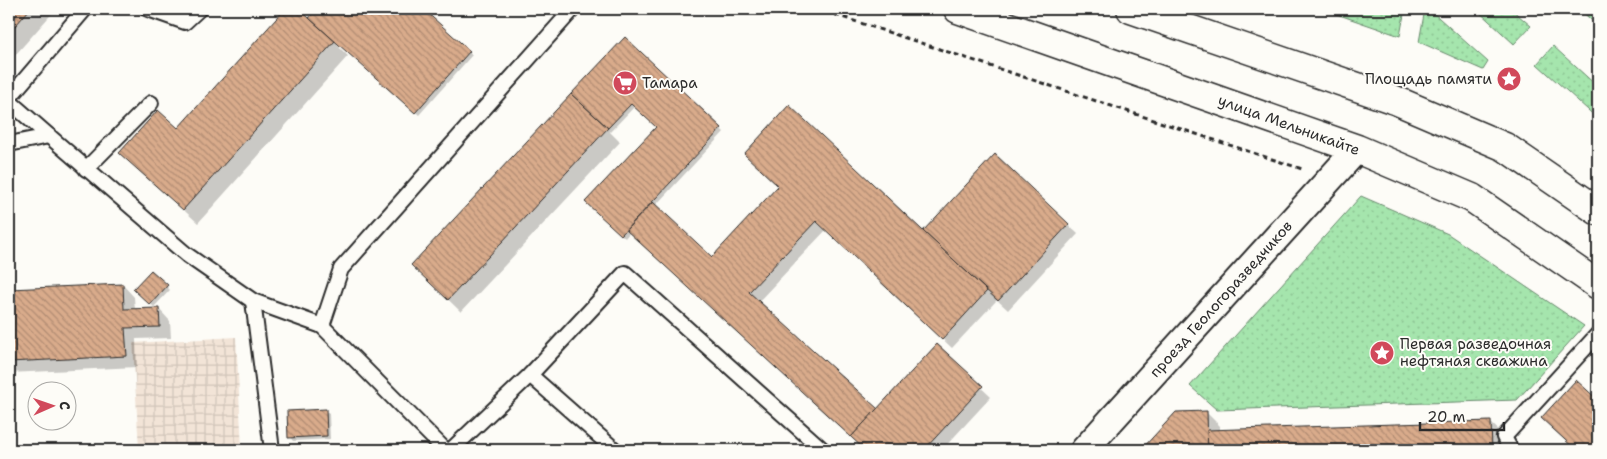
<svg xmlns="http://www.w3.org/2000/svg" width="1607" height="459" font-family="'Shantell Sans',sans-serif">
<style>
.industrial{fill:url(#industrial-grid)}
.grass{fill:url(#grass-dots);stroke:#68886c}
.forest{fill:url(#forest-firs);stroke:#68886c}
.shadow{fill:#0003}
.building{fill:url(#building-back-hatch);stroke:#2b2b2b}
.lines{fill:none;stroke-linecap:round;stroke-linejoin:round}
.lane-casing{stroke:#2b2b2b;stroke-width:18}
.street-casing{stroke:#2b2b2b;stroke-width:30}
.secondary-casing{stroke:#2b2b2b;stroke-width:31}
.path{stroke:#2b2b2b;stroke-width:3;stroke-dasharray:5 4;stroke-linecap:butt}
.lane{stroke:#fdfcf7;stroke-width:14}
.street{stroke:#fdfcf7;stroke-width:26}
.secondary{stroke:#fdfcf7;stroke-width:28}
.labels{text-anchor:middle;stroke-width:4;stroke-linejoin:round;paint-order:stroke}
.poi-label{font-size:15px;fill:#2b2b2b;stroke:#fdfcf7;text-anchor:start}
.street-label{font-size:15px;fill:#2b2b2b;stroke:#fdfcf7}
</style>
<defs>
<pattern id="industrial-grid" width="8" height="8" patternUnits="userSpaceOnUse" patternTransform="scale(1.25)"><rect width="8" height="8" fill="#f2e4d7"/><path d="M0 4h8M4 0v8" fill="none" stroke="#d0c4b9"/></pattern>
<pattern id="grass-dots" width="8" height="8" patternUnits="userSpaceOnUse" patternTransform="scale(1.25)"><rect width="8" height="8" fill="#a5e5ad"/><path d="M2 2h.1M6 6h.1" fill="none" stroke="#8ec595" stroke-width="1.8" stroke-linecap="round"/></pattern>
<pattern id="forest-firs" width="22" height="20" patternUnits="userSpaceOnUse" patternTransform="scale(1.25)"><rect width="22" height="20" fill="#a5e5ad"/><path d="M5 1l3.5 6h-7zM16 11l3.5 6h-7z" fill="#8ec595"/></pattern>
<pattern id="building-back-hatch" width="6" height="6" patternUnits="userSpaceOnUse" patternTransform="scale(1.25)"><rect width="6" height="6" fill="#d9ab8b"/><path d="M-1 5l2 2M0 0l6 6M5-1l2 2" fill="none" stroke="#b08b72"/></pattern>
</defs>
<rect width="100%" height="100%" fill="#fdfcf7"/>
<filter id="ink" filterUnits="userSpaceOnUse"><feTurbulence type="fractalNoise" baseFrequency=".02" numOctaves="2"/><feDisplacementMap in="SourceGraphic" scale="10" xChannelSelector="R" yChannelSelector="G"/><feConvolveMatrix kernelMatrix="1 2 1 2 8 2 1 2 1" color-interpolation-filters="sRGB"/></filter>
<g filter="url(#ink)">
<!-- industrial -->
<path class="industrial" d="M236,337L242,449L139,450L133,343Z"/>
<!-- grass -->
<g class="grass">
<path d="M1322,9H1405L1400,36Z"/>
<path d="M1425,9H1429L1488,62L1483,70L1419,42Z"/>
<path d="M1476,9H1511L1531,26L1514,44Z"/>
<path d="M1553,46L1598,87V119L1537,64Z"/>
<path d="M1361,196L1448,234L1584,326L1517,400L1217,410L1190,386Z"/>
</g>
<!-- forest -->
<path class="forest" d="M1579,9H1598V26Z"/>
<!-- shadow -->
<g class="shadow">
<path d="M9,9H56L9,62Z"/>
<path d="M286,9H297L309,19L319,9H421L472,55L419,115L339,43L337,45L348,56L198,223L135,166L178,129Z"/>
<path d="M625,39L724,132L655,206L712,259L780,186L923,232L995,156L1078,234L1008,310L997,300L952,348L826,230L758,302L878,411L937,346L991,397L942,450H866L630,232L625,238L587,202L657,127L635,106L610,132L620,142L461,312L426,278Z"/>
<path d="M151,271L170,290L154,307L134,289Z"/>
<path d="M123,285L134,297L135,310L159,309L170,321L171,338L136,339L137,367L9,373V290Z"/>
<path d="M1576,382L1598,402V450H1576L1556,431Z"/>
<path d="M325,411L329,414L330,439L293,441L290,437Z"/>
<path d="M1206,412L1220,426V431L1490,422L1504,435V450H1143L1177,413Z"/>
</g>
<!-- building -->
<g class="building">
<path d="M9,9H30L9,33Z"/>
<path d="M285,9H299L335,41L183,210L119,153L158,110L178,128Z"/>
<path d="M317,9H423L470,51L415,113L309,18Z"/>
<path d="M625,37L722,128L621,235L585,202L656,127L631,104L608,128L571,94Z"/>
<path d="M571,94L608,128L448,300L411,265Z"/>
<path d="M789,105L987,291L942,340L816,221L749,292L878,409L851,437L626,230L653,202L712,257L778,186L744,154Z"/>
<path d="M995,154L1069,224L998,301L923,231Z"/>
<path d="M151,270L168,285L150,305L133,289Z"/>
<path d="M123,284L124,309L159,308L160,327L125,328L127,356L9,362V289Z"/>
<path d="M937,344L983,386L924,450H865L851,437Z"/>
<path d="M1576,380L1598,400V450H1576L1541,418Z"/>
<path d="M326,409L327,436L288,438L287,411Z"/>
<path d="M1207,411L1208,450H1141L1176,412Z"/>
<path d="M1491,421L1492,450H1208L1207,430Z"/>
</g>
<g class="lines">
<defs>
<g id="lane">
<path d="M148,9L185,22L199,9"/>
<path d="M9,98L85,9"/>
<path d="M9,101L49,136L9,144"/>
<path d="M49,136L187,255L253,301L322,326"/>
<path d="M86,169L151,103"/>
<path d="M253,301L272,450"/>
<path d="M530,375L615,450"/>
<path d="M445,450L322,326L341,269L573,9"/>
<path d="M451,450L530,375L625,273L823,450"/>
<path d="M1511,450L1504,437L1598,334"/>
</g>
<path id="street" d="M1084,450L1357,149"/>
<g id="secondary">
<path d="M958,9L1357,149L1472,198L1598,285"/>
<path d="M1131,9L1395,100L1505,147L1598,211"/>
</g>
</defs>
<!-- lane casing -->
<use href="#lane" class="lane-casing"/>
<!-- street casing -->
<use href="#street" class="street-casing"/>
<!-- secondary casing -->
<use href="#secondary" class="secondary-casing"/>
<!-- path -->
<path class="path" d="M818,9L1302,169"/>
<!-- lane -->
<use href="#lane" class="lane"/>
<!-- street -->
<use href="#street" class="street"/>
<!-- secondary -->
<use href="#secondary" class="secondary"/>
</g>
</g>
<!-- icons -->
<defs>
<symbol id="sight-disc" viewBox="-11 -11 22 22"><circle r="9.5" fill="#d1495b" stroke="#fdfcf7"/><path d="M0-6L1.8-2.2L6-1.7L2.9 1.2L3.7 5.4L0 3.3L-3.7 5.4L-2.9 1.2L-6-1.7L-1.8-2.2Z" fill="#fff"/></symbol>
<symbol id="supermarket-disc" viewBox="-11 -11 22 22"><circle r="9.5" fill="#d1495b" stroke="#fdfcf7"/><path d="M-6-5.5h2.5l.6 2H6L4.5 2H-2.5L-4.4-4H-6ZM-1.5 3.2a1.3 1.3 0 1 0 .1 0ZM3 3.2a1.3 1.3 0 1 0 .1 0Z" fill="#fff"/></symbol>
</defs>
<g fill-rule="evenodd">
<use href="#sight-disc" x="1495" y="65" width="28" height="28"/>
<use href="#supermarket-disc" x="611" y="69" width="28" height="28"/>
<use href="#sight-disc" x="1368" y="339" width="28" height="28"/>
</g>
<g class="labels">
<!-- poi labels -->
<g class="poi-label">
<text x="1492" y="84" text-anchor="end">Площадь памяти</text>
<text x="642" y="88">Тамара</text>
<text x="1400" y="349">Первая разведочная<tspan x="1400" dy="17">нефтяная скважина</tspan></text>
</g>
<!-- street labels -->
<g class="street-label">
<text transform="translate(1289 125) rotate(20)" y="5">улица Мельникайте</text>
<text transform="translate(1221 299) rotate(-48)" y="5">проезд Геологоразведчиков</text>
</g>
</g>
<!-- margin -->
<rect width="1607" height="459" fill="none" stroke="#fdfcf7" stroke-width="30"/>
<rect x="15" y="15" width="1577" height="429" fill="none" stroke="#2b2b2b" stroke-width="2" filter="url(#ink)"/>
<!-- north arrow -->
<g transform="translate(52 406) rotate(88)"><circle r="24" fill="#fdfcf7" stroke="#a9a8a5"/>
<path d="M0-4L9 19L0 12L-9 19Z" fill="#d1495b"/>
<text y="-8" font-size="14" font-weight="bold" text-anchor="middle" fill="#2b2b2b">С</text>
</g>
<!-- scale -->
<path d="M1420 422v8h84v-8" fill="none" stroke="#2b2b2b" stroke-width="2.5"/>
<text x="1427" y="422" font-size="15" fill="#2b2b2b" stroke="#fdfcf7" stroke-width="4" paint-order="stroke">20 m</text>
</svg>
